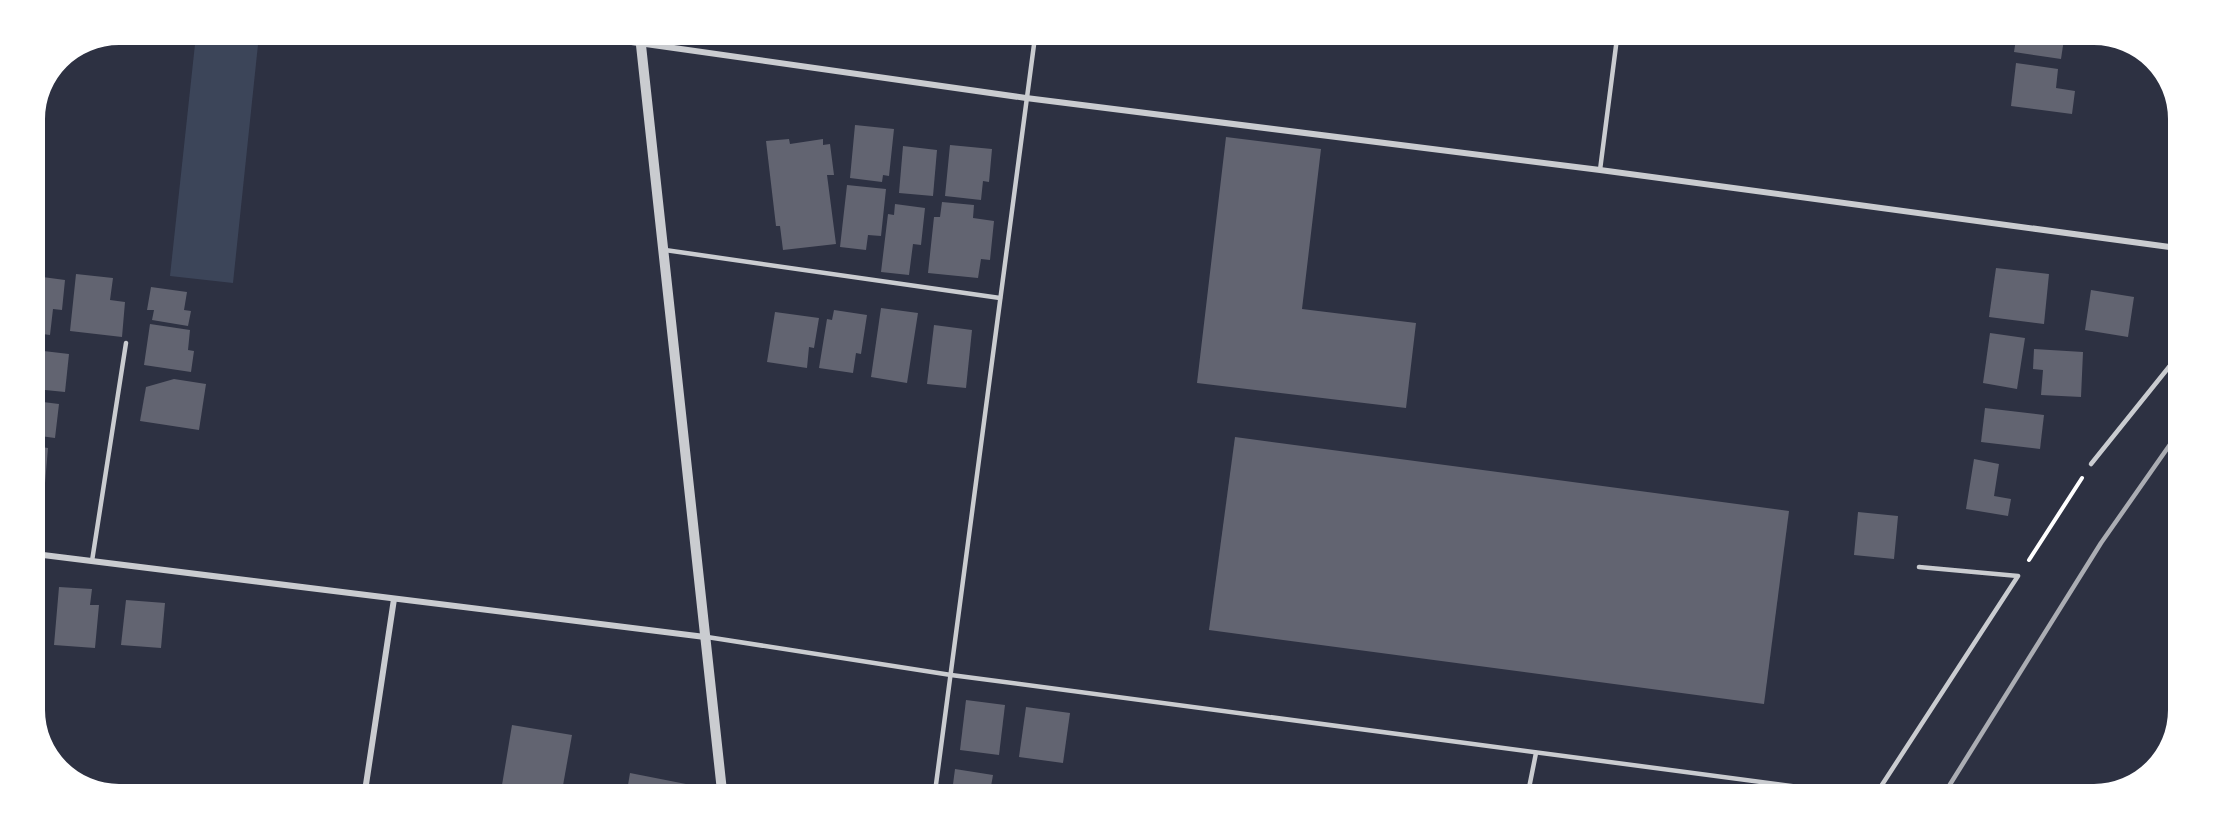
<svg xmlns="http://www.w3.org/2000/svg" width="2213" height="829" font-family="'Noto Sans',sans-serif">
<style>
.green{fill:#3c4559}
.building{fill:#626471}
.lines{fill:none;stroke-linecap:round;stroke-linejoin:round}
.path{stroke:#fff;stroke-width:4}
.service{stroke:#caccd0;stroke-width:4.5}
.minor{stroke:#caccd0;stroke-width:6}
.tertiary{stroke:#caccd0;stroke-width:10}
.rail{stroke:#abadb3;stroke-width:4.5}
</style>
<rect width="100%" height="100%" fill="#2d3142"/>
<!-- green -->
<path class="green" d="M196,35H259L233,283L170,276Z"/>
<!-- building -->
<g class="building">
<path d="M2016,39H2064L2061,59L2014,52Z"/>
<path d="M2016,63L2058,69L2056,88L2075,91L2072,114L2011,106Z"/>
<path d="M855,125L894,129L889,176L883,175L882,182L850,178Z"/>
<path d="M1226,137L1321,149L1302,309L1416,323L1406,408L1197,383Z"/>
<path d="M789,139L790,144L823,139V145L830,144L834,175H827L836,244L783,250L780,226H776L766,141Z"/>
<path d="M950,145L992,149L989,182L983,181L981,200L945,196Z"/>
<path d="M903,146L937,150L933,196L899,193Z"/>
<path d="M847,185L886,189L881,236L868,235L866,250L840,247Z"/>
<path d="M942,202L974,205L973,218L994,221L990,260L981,259L978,278L928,273L934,217H940Z"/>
<path d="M895,204L925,208L921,245L913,244L909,275L881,272L888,214L894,215Z"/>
<path d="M1996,268L2049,274L2044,324L1989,317Z"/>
<path d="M76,274L113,278L110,300L125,302L122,337L70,331Z"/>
<path d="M35,276L65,280L62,310L53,309L50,335L35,333Z"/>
<path d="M151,287L187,292L184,310L191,311L188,326L152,320L154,310H147Z"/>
<path d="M2091,290L2134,297L2128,337L2085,330Z"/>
<path d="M881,308L918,313L907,383L871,377Z"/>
<path d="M834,310L867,315L861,354L856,353L853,373L819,368L827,319L832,320Z"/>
<path d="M775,312L819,318L814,348L809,347L807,368L767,362Z"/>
<path d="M150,324L190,330L188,350L194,351L191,372L144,365Z"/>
<path d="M934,325L972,330L966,388L927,384Z"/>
<path d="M1990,333L2025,338L2017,389L1983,383Z"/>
<path d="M2034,349L2083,352L2081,397L2041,395L2043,370L2033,369Z"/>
<path d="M35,350L69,354L65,392L35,389Z"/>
<path d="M174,379L206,384L199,430L140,421L146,387Z"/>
<path d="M35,401L59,404L55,438L40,436L39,444H35Z"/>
<path d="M1985,408L2044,415L2040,449L1981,442Z"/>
<path d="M1235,437L1789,511L1764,704L1209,630Z"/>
<path d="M35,446L48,448L44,495L35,494Z"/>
<path d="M1974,459L1999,464L1994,496L2011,499L2008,516L1966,509Z"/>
<path d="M35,497H44L43,533H35Z"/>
<path d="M1858,512L1898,516L1894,559L1854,555Z"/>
<path d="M59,587L92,589L90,605H99L95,648L54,645Z"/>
<path d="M35,600L40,601L38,642L35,641Z"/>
<path d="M126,600L165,603L161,648L121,645Z"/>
<path d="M966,700L1005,705L999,755L960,750Z"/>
<path d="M1026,707L1070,713L1063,763L1019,757Z"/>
<path d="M512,725L572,735L562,791H535L502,785Z"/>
<path d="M955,769L993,775L990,792H952Z"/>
<path d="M630,773L691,785L690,791H627Z"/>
</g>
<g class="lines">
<!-- path -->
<path class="path" d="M2029,560L2082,478"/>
<!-- service -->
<g class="service">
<path d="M1600,170L1617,38"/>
<path d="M665,250L1000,298"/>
<path d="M2091,464L2177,357"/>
<path d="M92,561L126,343"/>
<path d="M707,637L951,675L1852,794"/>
<path d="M935,792L1035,37"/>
<path d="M1528,793L1536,753"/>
<path d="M1876,794L2018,576L1919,567"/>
</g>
<!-- minor -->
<g class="minor">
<path d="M589,36L1026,98L1600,170L2177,248"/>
<path d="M35,554L705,637"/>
<path d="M365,791L394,599"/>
</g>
<!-- tertiary -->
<path class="tertiary" d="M640,36L722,791"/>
<!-- rail -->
<path class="rail" d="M1944,794L2101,543L2176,436"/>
</g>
<!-- crop -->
<path d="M0 0H2213V829H0ZM119 45H2094A74 74 0 0 1 2168 119V710A74 74 0 0 1 2094 784H119A74 74 0 0 1 45 710V119A74 74 0 0 1 119 45Z" fill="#fff" fill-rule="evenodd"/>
</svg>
